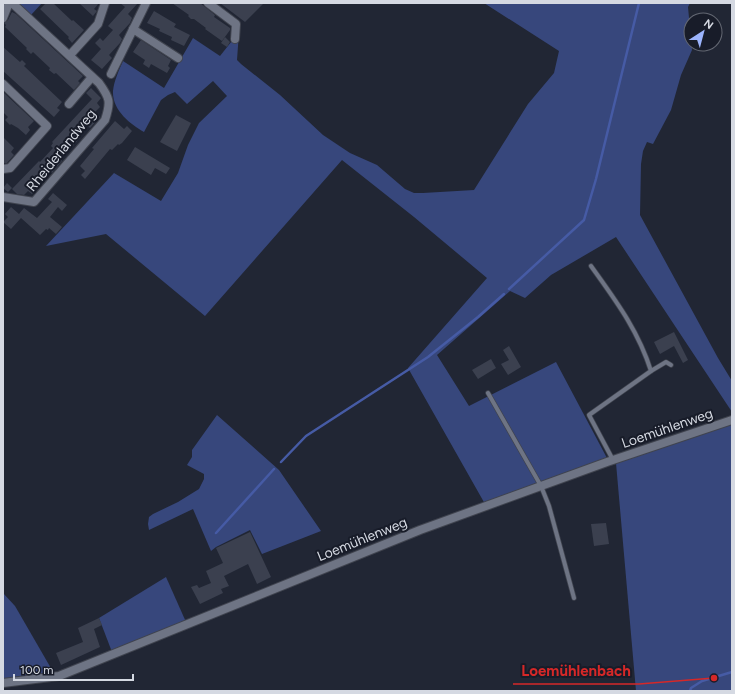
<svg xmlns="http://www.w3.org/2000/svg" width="735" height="694" font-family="Figtree,sans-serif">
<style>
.green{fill:#37477c}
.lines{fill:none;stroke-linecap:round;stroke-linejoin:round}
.stream{stroke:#465ba5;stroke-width:2.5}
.building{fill:#3b404f}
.service-casing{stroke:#40444f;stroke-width:5.5}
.minor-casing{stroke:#40444f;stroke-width:10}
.service{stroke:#6e7484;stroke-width:4}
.minor{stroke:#6e7484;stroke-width:8}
.labels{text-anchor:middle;stroke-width:4;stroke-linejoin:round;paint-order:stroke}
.street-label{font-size:14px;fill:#d5d9e2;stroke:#181c29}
.leader{fill:none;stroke:#d62828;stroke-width:1.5}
.callout-dot{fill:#d62828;stroke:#181c29;stroke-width:1.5}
.callout-label{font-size:15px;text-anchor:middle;font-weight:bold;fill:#d62828;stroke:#181c29;stroke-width:4;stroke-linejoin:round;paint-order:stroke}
</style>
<rect width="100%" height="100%" fill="#212634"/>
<!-- green -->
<g class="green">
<path d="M18,3H42L31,15Z"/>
<path d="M484,3H690L688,7L692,50L681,75L671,110L653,144L647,142L643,151L641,164L640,215L718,358L732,381V412L616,237L551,275L525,298L510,291L437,355L469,406L556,362L608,460L485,504L408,368L487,278L414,217L342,160L205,316L106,234L46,246L114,173L161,201L178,173L188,145L199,123L227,96L213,81L187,104L175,92L168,95L161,100L144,132C130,124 112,110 113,91C114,81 119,70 123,61L164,88L193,38L220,56L239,32L237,60L241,64L280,95L323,135L350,153L377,165L405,189L414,193H423L474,190L528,104L554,73L559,51Z"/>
<path d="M217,415L279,470L321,531L262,554L250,530L216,547L211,551L193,509L149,530L148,524L149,517L153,514L178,502L199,489L204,479V474L187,465L192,457V450Z"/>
<path d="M732,423V691H636L616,463Z"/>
<path d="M166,577L186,622L112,652L99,618Z"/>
<path d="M3,593L15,606L52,670L51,677L3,683Z"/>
</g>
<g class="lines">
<!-- stream -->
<g class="stream">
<path d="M509,289L584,220L596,179L639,3"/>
<path d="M281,462L306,436L428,357L478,317L504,294"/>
<path d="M216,533L274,469"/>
<path d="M690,691L691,688L702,681L732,672"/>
</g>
</g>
<!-- building -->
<g class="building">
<path d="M46,3H53L72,21L73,20L84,30L72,43L68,38L69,37L40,9Z"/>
<path d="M79,3H99L94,9L97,11L93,16Z"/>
<path d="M120,3H138L128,14L132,18L130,23L119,35L122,39L120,43L109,55L112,58L102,69L91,60L101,49L95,43L100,38L103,41L113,30L108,26L125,7Z"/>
<path d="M172,3H200L215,15L214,17L230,28V30L222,41L205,29L206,28L194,19H191L188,16L189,15Z"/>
<path d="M220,3H264L245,22Z"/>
<path d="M154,11L176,24L174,27L190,35L184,46L171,40L172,37L159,31L160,29L147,23Z"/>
<path d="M12,12L16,14L83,76L78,81L80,83L74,90L56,73L54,74L49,70L50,68L33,52L31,54L26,49L27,48L5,27L6,25L4,23L8,20Z"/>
<path d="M225,37L230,42L227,47L221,43Z"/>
<path d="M141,40L171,60L168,66L170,68L167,73L151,64L149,68L143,64L145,60L133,52Z"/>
<path d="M3,47L20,62L22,60L26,64L24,66L62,102L57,108L60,110L54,117L3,71Z"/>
<path d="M91,88L101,98L97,103L100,107L95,112L100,117L90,128L85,123L75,134L80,138L70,149L68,147L58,157L62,161L52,173L47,168L38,178L42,183L32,194L28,191L24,195L17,194L12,189L39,161L40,162L53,148L51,146L53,143L52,142L92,99L86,93Z"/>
<path d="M3,92L34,121L28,127L30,130L26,135L18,128L11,124L10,125L5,120L8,117L3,112Z"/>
<path d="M176,115L191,123L177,151L160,142Z"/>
<path d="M115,121L124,129L127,126L132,131L122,143L119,145L118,144L112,150L110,149L85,179L81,175L85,171L80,166L94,149L92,148Z"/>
<path d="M3,137L14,148L11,152L14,155L7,163H4Z"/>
<path d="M135,147L170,168L166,174L155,168L151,175L127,160Z"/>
<path d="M7,183L12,188L8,192L3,188Z"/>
<path d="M53,193L67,205L62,211L58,207L50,217L62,227L56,234L49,228L48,230L46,229L40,235L21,218L11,229L3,222L8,217L5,214L11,207L19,214L24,208L37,218L52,202L48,199Z"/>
<path d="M674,332L688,360L683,363L674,346L660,354L654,342Z"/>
<path d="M509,346L521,367L508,375L501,364L509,360L503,350Z"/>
<path d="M491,359L496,368L478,379L472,370Z"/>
<path d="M606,523L609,544L594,546L591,524Z"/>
<path d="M250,532L271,577L257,584L248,564L224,576L229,586L221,589L223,593L200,604L191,587L197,585L199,588L211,583L206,571L223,563L216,548Z"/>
<path d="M99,618L102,625L94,629L100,647L61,665L56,653L83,642L78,628Z"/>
</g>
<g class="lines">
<defs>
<g id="service">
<path d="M591,266C616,301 638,330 651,371L589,415L613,460"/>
<path d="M651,371L666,362L671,365"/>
<path d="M488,393L541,486L549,506L574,598"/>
</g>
<g id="minor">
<path d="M208,3L236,24L235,39"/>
<path d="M3,18L9,3"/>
<path d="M133,29L178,58"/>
<path d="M70,55L98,24L105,3"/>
<path d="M111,74L146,3"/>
<path d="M3,84L47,126L10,168L3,169"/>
<path d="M69,104L92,77"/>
<path d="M3,197L34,202L105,120C111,102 110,98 99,83L12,3"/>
<path d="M3,683L59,676L420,530L607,462L732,420"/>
</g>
</defs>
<!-- service casing -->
<use href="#service" class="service-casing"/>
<!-- minor casing -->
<use href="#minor" class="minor-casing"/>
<!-- service -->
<use href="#service" class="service"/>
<!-- minor -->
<use href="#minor" class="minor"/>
</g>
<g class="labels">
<!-- street labels -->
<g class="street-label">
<text transform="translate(61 150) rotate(-51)" y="5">Rheiderlandweg</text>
<text transform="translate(667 428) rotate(-19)" y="5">Loemühlenweg</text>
<text transform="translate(362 539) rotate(-22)" y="5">Loemühlenweg</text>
</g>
</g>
<!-- callouts -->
<path class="leader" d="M714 678L639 684H513"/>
<circle class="callout-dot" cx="714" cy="678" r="4"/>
<g class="callout-label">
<text x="576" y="676">Loemühlenbach</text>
</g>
<!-- border -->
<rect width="735" height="694" fill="none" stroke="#d5d9e2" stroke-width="8"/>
<!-- north arrow -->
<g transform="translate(703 32) rotate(36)"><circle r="19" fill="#181c29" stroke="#646873"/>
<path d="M0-3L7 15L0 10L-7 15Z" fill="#9cb4fd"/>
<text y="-6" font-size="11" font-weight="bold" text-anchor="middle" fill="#d5d9e2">N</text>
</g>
<!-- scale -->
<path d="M14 674v6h119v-6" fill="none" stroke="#d5d9e2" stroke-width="2"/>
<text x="20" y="674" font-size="12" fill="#d5d9e2" stroke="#181c29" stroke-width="3" paint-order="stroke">100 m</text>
</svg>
